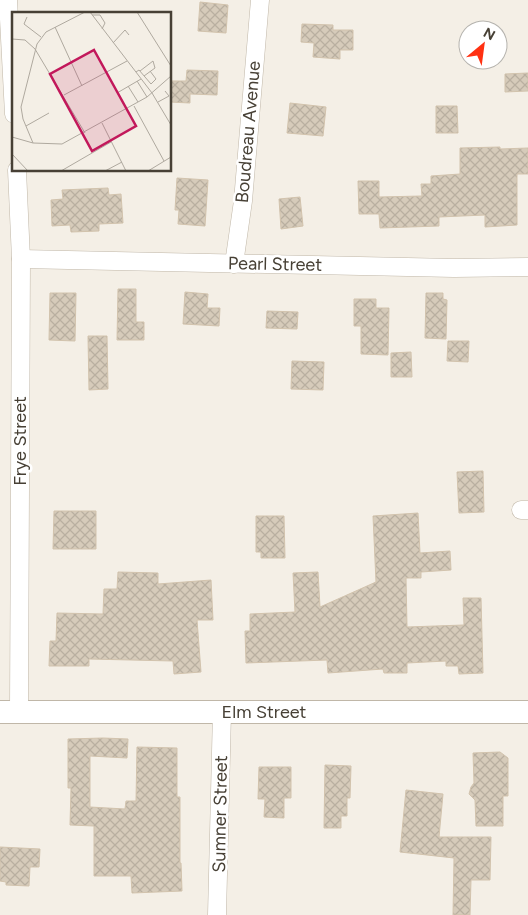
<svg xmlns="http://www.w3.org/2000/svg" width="528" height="915" font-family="Figtree,sans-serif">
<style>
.building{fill:url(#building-cross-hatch);stroke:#d2c3ad}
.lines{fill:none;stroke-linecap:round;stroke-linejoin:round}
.minor-casing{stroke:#c0b7a8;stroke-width:19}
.tertiary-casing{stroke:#c0b7a8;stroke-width:24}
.minor{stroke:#fff;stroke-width:18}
.tertiary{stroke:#fff;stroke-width:22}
.labels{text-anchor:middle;stroke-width:5;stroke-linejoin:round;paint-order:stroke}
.street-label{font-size:18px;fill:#474035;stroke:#fff}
.inset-road{fill:none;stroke:#afa99f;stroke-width:1}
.view{fill:#c2185b;fill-opacity:0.15;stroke:#c2185b;stroke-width:2.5}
.inset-edge{fill:none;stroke:#474035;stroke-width:2.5}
</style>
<defs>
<pattern id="building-cross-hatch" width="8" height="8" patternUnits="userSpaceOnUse" patternTransform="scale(1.25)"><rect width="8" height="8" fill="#d6cbba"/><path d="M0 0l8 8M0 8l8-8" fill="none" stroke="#b9afa0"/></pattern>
</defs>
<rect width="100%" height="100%" fill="#f4efe6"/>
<!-- building -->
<g class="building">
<path d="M200,2L228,5L226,33L198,31Z"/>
<path d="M302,24L333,25V30H353V50H340V59L313,57L314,43L301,42Z"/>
<path d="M187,70L218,71L217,95L190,94V103L170,102V81H186Z"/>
<path d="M528,73V91L505,92V74Z"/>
<path d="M290,103L326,107L323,136L287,133Z"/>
<path d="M436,106H457L458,133H436Z"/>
<path d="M500,147V149L528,148V174H517V225L485,227V215L439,217V226L380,228L379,214H359L358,181H379V197L422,196L421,184H431V176L460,174V148Z"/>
<path d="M177,178L208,180L205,226L178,224L179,210H175Z"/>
<path d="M108,188L109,195L121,194L123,223L99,224V231L71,232L70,225L52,226L51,200L63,199L62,190Z"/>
<path d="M300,197L303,226L281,229L279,199Z"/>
<path d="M118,289H136V322H144V340H117Z"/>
<path d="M185,292L208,294L207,308H220L219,326L183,324Z"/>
<path d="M50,293H76L75,341L49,340Z"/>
<path d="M426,293H443V299L447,300L446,339L425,338Z"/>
<path d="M354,299H376V308H389L388,355L361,354V326H354Z"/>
<path d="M267,311L298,312L297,329L266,328Z"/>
<path d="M88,336H107L108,389L89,390Z"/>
<path d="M448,341H469L468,362L447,361Z"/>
<path d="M411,352L412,377H391V353Z"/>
<path d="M292,361L324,362L323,390L291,389Z"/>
<path d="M483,471L484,512L459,513L457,472Z"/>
<path d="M54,511H96V549H53Z"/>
<path d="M418,513L420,553L450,551L451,570L421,572V578H406L407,627L464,625L463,598H481L483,673L459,674L458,666H446V661L407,663V673H384L383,669L328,673L327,660L246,663L245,631H250V614L295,612L293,573L318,572L320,607L376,582L373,516Z"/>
<path d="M256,516H284L285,558H261V552H256Z"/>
<path d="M118,572L158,573V584L211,580L213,620H197L201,672L174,674L173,661L89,659V666H49L50,641H56L57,613L103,614L104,589H117Z"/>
<path d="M103,738L128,739L127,758L90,756V807L125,809L126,801H136L137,747L177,748V797H180V863H181L182,891L132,893L131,876H94V826L70,825L71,788H68V739Z"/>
<path d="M500,752L508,758V796H503V826H476L475,800L469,794L471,787L474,783L473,753Z"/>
<path d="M325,765L351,766L350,798H347V816H341V828H324Z"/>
<path d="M259,767H291V798H284V818L264,817L265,799H258Z"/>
<path d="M406,790L443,794L439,837H491L490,880H471L470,915H453L454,858L400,852Z"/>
<path d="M0,847L40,849L39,867H30L29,886L6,885V882L0,881Z"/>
</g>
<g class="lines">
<defs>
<g id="minor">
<path d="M8,0L14,114"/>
<path d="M17,170L21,259L19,712"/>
<path d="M21,259L454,268L528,267"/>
<path d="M234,264L243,201L260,0"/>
<path d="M521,510H528"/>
<path d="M217,915L222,712"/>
</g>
<path id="tertiary" d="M0,712H528"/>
</defs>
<!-- minor casing -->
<use href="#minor" class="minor-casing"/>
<!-- tertiary casing -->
<use href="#tertiary" class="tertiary-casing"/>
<!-- minor -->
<use href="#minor" class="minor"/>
<!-- tertiary -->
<use href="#tertiary" class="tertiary"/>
</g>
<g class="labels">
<!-- street labels -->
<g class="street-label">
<text transform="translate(248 132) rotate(-85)" y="6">Boudreau Avenue</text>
<text transform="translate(275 264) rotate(1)" y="6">Pearl Street</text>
<text transform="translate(20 441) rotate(-90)" y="6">Frye Street</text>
<text x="264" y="718">Elm Street</text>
<text transform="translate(220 814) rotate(-89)" y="6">Sumner Street</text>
</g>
</g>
<!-- overview -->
<g transform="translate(12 12)">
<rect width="159" height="159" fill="#f4efe6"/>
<path class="inset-road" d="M78,0L140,81L159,113M125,0L159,54M80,3H88L93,11L90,17M15,5L12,12L29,25M43,15L70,74M0,27L13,28L23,37L73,121M101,31L113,18L117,23M128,59L141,49L143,56L132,64M124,60L127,58L139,72L144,67L138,59M125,69L135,85M116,74L126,90M105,81L129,67M52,83L115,49M146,90L157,84L153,79M122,94L152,149M90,111L114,159M14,114L37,101M0,125L21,131L50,132L135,85L159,64M21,131L11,107L9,95L25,32L34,20L73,0M0,142L16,159M49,159L99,130M93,159L110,150M136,159L159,145"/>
<path class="view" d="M82,38L124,114L80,139L38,62Z"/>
<rect width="159" height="159" class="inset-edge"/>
</g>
<!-- north arrow -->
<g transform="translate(483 45) rotate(29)"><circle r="24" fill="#ffffff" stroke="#b5b3ae"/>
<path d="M0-4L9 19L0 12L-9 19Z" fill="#ff3112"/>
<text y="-8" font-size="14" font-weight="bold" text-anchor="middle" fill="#474035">N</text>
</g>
</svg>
